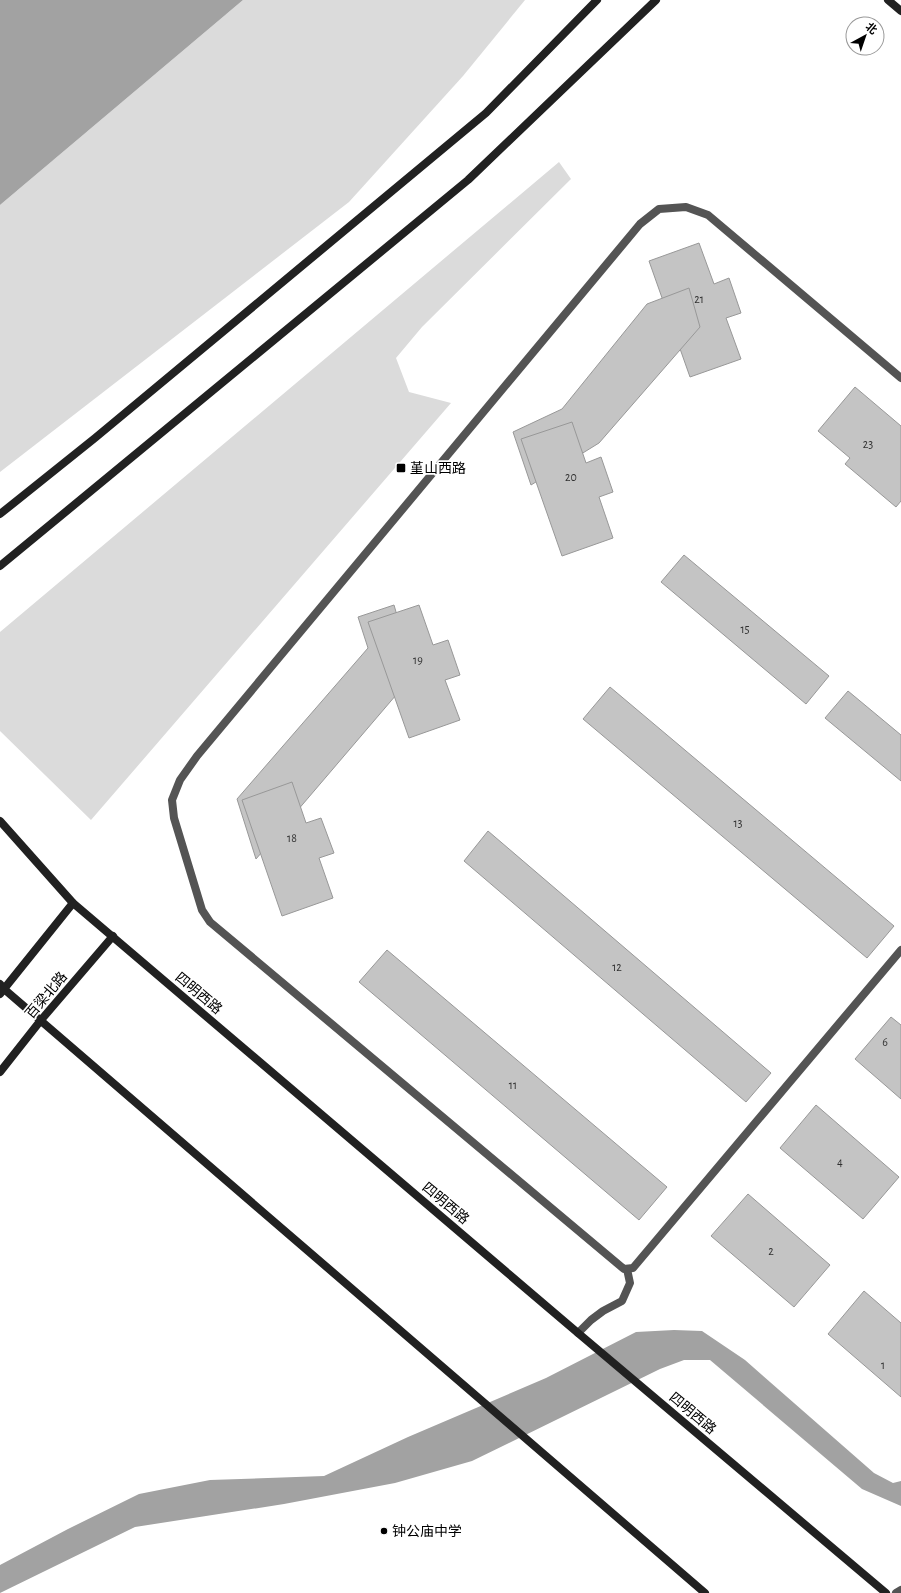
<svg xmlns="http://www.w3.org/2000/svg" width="901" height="1593" font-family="'Alegreya Sans','Noto Sans SC',sans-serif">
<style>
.green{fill:#dbdbdb}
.water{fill:#a2a2a2}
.building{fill:#c4c4c4;stroke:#989898}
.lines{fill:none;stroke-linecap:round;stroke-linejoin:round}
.lane{stroke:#545454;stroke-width:8}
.secondary{stroke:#212121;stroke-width:8}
.poi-dot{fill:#000;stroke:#fff;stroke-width:1.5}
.labels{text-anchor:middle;stroke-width:3.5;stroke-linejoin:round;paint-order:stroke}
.number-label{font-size:12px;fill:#313131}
.poi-label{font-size:14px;fill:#000;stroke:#fff;text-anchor:start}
.street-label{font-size:14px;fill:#000;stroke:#fff}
</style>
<rect width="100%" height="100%" fill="#fff"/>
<!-- green -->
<g class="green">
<path d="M243,0H525L463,76L349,202L0,472V205Z"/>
<path d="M559,162L571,179L422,327L396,358L409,392L451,403L91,820L0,731V632Z"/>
</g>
<!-- water -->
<g class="water">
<path d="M0,0H243L0,205Z"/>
<path d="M674,1330L702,1331L745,1360L874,1473L893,1483L901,1481V1506L862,1489L710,1360H684L660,1369L472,1461L395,1483L284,1504L135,1527L0,1593V1565L68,1529L139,1494L210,1480L324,1476L408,1437L546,1378L636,1332Z"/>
</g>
<!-- building -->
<g class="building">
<path d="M699,243L714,284L729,278L741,313L726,318L741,359L690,377L649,261Z"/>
<path d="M689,288L700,327L599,443L531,485L513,432L562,409L647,304Z"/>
<path d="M855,387L901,426V501L896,507L845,464L850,458L818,431Z"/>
<path d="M572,422L586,463L601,457L613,492L599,497L613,538L562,556L521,439Z"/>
<path d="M684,555L829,676L806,704L661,582Z"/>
<path d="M394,605L414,674L256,859L237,799L368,648L358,617Z"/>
<path d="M419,605L433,645L448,640L460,675L445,680L460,720L409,738L368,622Z"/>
<path d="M610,687L894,926L867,958L583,719Z"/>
<path d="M848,691L901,735V781L825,718Z"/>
<path d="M292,782L306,823L321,818L334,853L319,858L333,898L282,916L242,800Z"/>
<path d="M488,831L771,1073L746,1102L464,861Z"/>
<path d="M387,950L667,1187L639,1220L359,982Z"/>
<path d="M891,1017L901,1025V1099L855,1059Z"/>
<path d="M816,1105L899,1177L863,1219L780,1148Z"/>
<path d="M748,1194L830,1265L794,1307L711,1236Z"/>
<path d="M864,1291L901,1323V1397L828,1334Z"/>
</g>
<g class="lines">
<!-- lane -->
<g class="lane">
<path d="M901,378L708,215L686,207L659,209L640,224L197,756L180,780L172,800L174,818L202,910L210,922L624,1269L633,1268L901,950"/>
<path d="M578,1333L591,1320L603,1311L622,1301L630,1283L627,1269"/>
<path d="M896,1593L901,1590"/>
</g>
<!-- secondary -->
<g class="secondary">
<path d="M888,0L901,11"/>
<path d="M0,514L95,438L486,113L597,0"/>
<path d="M0,566L468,180L656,0"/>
<path d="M0,821L73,903L578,1333L886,1593"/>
<path d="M0,984L4,989L705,1593"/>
<path d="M0,994L73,903"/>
<path d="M0,1072L41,1020L113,936"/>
</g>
</g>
<!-- markers -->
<g class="poi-dot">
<rect x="396" y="463" width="10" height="10" rx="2"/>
<circle cx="384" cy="1531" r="4"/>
</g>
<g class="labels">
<!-- number labels -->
<g class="number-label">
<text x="699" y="303">21</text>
<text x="868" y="448">23</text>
<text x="571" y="481">20</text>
<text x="745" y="633">15</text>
<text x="418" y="664">19</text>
<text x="738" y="827">13</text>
<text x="292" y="842">18</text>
<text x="617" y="971">12</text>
<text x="885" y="1046">6</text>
<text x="513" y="1089">11</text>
<text x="840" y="1166">4</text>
<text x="771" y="1255">2</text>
<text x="883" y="1369">1</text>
</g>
<!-- poi labels -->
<g class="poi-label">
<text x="410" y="473">堇山西路</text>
<text x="392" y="1536">钟公庙中学</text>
</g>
<!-- street labels -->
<g class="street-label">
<text transform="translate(199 993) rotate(40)" y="5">四明西路</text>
<text transform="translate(46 995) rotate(-50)" y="5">百梁北路</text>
<text transform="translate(446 1203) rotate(40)" y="5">四明西路</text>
<text transform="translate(693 1413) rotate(40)" y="5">四明西路</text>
</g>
</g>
<!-- north arrow -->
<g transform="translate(865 36) rotate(40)"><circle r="19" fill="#ffffff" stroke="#999999"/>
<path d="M0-3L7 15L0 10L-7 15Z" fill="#000000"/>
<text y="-6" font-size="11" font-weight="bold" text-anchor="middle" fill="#000000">北</text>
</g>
</svg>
